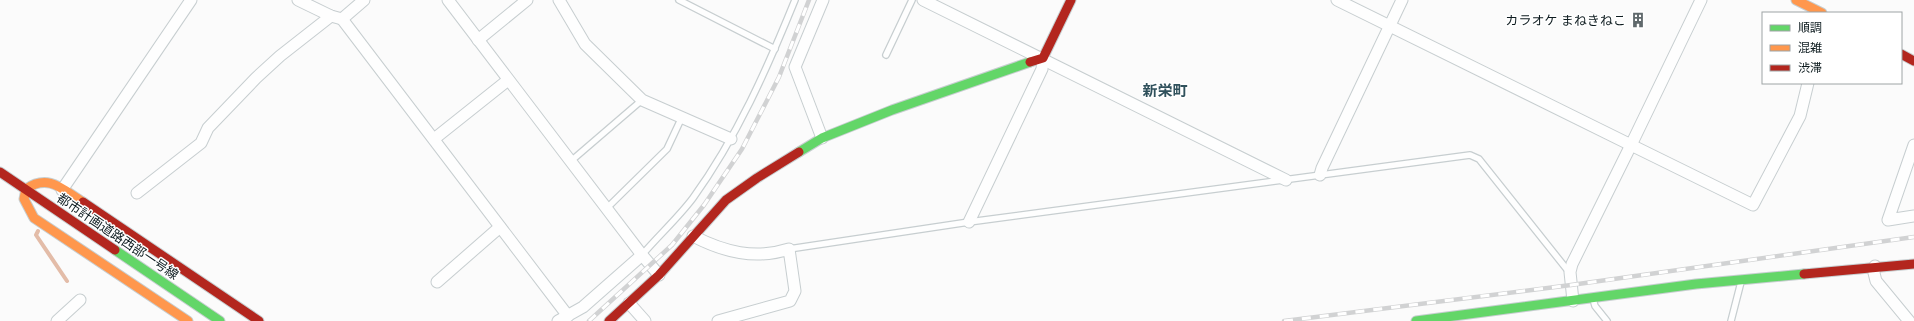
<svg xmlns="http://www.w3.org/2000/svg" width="1914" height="321" font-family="'DM Sans','Noto Sans JP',sans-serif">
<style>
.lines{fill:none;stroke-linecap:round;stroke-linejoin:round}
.stream{stroke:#e3bca8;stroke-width:4}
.lane-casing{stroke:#c7ced0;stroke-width:8}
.street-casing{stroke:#c7ced0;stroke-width:13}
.fast-casing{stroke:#c7ced0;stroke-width:11}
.slow-casing{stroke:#c7ced0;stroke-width:11}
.jam-casing{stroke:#c7ced0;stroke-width:11}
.lane{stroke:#fefefe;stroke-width:5.5}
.street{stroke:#fefefe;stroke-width:11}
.fast{stroke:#63d668;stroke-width:9}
.slow{stroke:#ff974d;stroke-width:9}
.jam{stroke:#b3261e;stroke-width:9}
.rail-casing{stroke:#d1d2d3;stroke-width:4.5}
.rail{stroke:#fff;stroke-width:3;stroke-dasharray:9;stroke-linecap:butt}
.labels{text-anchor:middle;stroke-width:3;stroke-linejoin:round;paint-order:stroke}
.poi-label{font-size:13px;fill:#0d1b1f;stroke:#fff;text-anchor:end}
.street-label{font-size:13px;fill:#0d1b1f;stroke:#fff}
.quarter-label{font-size:15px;font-weight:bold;fill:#30515c;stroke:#fff}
</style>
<rect width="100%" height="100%" fill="#fbfbfb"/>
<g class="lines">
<!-- stream -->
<path class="stream" d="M38,231L36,235L67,281"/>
<defs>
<g id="lane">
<path d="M679,0L775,49"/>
<path d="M886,55L912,0"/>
<path d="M571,161L642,100"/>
<path d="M607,208L667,149L682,117"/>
<path d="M789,249L969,222L1470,155L1479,159L1569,272"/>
<path d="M642,255C658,236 678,218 693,198C737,137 767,69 795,0"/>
<path d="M1593,299L1595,306L1607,321"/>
<path d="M1731,321L1741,282"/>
</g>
<g id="street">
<path d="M298,0L331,16L342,19L364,0"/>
<path d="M448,0L642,255L659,275"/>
<path d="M559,0L585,44L642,100L731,139"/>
<path d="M923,0L1286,180"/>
<path d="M1337,0L1631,145L1701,0"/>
<path d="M342,19L568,316"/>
<path d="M478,40L527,0"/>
<path d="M822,138L795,67L823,0"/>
<path d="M434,139L508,80"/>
<path d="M1914,145L1888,220L1914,216"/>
<path d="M1320,175L1322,168L1402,0"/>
<path d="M62,190L191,0"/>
<path d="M137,193L201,143L208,128L256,78L280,56L331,16"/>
<path d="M969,222L1042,69L1043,58"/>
<path d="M693,236C724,252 755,260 789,249L795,291L790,301L718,321"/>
<path d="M1875,266L1874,273L1876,281L1909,321"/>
<path d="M437,282L500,227"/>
<path d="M1573,301L1570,272L1572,264L1631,145L1753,205L1800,116L1808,83"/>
<path d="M629,303L645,321"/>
<path d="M57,321L80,300"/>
<path d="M558,321L583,307L642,255"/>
</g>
<g id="fast">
<path d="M799,152L822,138L892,110L1030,62"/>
<path d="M115,250L220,321"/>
<path d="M1416,321L1696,284L1804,274"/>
</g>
<g id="slow">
<path d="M1796,0L1822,13"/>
<path d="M83,202C63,190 49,173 26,189L24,199L34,218L188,321"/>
</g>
<g id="jam">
<path d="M1901,54L1914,61"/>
<path d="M1030,62L1043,58L1071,0"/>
<path d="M0,172L115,250"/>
<path d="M83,202L259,321"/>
<path d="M1804,274L1914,264"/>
<path d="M609,321L659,275L726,200L757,178L799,152"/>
</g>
</defs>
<!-- lane casing -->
<use href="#lane" class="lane-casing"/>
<!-- street casing -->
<use href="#street" class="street-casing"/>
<!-- fast casing -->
<use href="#fast" class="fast-casing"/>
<!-- slow casing -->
<use href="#slow" class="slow-casing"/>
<!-- jam casing -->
<use href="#jam" class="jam-casing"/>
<!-- lane -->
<use href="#lane" class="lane"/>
<!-- street -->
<use href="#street" class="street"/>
<!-- fast -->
<use href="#fast" class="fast"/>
<!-- slow -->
<use href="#slow" class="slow"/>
<!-- jam -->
<use href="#jam" class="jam"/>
<defs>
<g id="rail">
<path d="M589,321L672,245L704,205L742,149L779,77L809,0"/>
<path d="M1284,321L1571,285L1914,237"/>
</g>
</defs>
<!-- rail casing -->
<use href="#rail" class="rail-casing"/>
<!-- rail -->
<use href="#rail" class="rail"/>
</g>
<!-- icons -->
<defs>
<symbol id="building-bare" viewBox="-9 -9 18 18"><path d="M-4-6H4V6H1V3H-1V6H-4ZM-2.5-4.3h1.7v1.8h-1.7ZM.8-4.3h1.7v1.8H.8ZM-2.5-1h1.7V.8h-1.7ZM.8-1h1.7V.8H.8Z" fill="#60696c" stroke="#fff" stroke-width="2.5" paint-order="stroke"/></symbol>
</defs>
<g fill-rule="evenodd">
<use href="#building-bare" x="1627" y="9" width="22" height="22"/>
</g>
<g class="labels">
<!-- poi labels -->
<g class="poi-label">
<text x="1626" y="25">カラオケ まねきねこ</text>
</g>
<!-- street labels -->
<g class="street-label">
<text transform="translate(118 236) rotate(34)" y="5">都市計画道路西部一号線</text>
</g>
<!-- quarter labels -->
<g class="quarter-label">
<text x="1165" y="96">新栄町</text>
</g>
</g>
<!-- legend -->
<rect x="1762" y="12" width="140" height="72" fill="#ffffff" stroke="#9ea4a5"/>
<rect x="1770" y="25" width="20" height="6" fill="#63d668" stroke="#9ea4a5"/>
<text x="1798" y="32" font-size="12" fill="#0d1b1f">順調</text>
<rect x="1770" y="45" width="20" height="6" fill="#ff974d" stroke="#9ea4a5"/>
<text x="1798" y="52" font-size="12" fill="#0d1b1f">混雑</text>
<rect x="1770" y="65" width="20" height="6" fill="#b3261e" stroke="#9ea4a5"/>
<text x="1798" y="72" font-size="12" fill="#0d1b1f">渋滞</text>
</svg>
